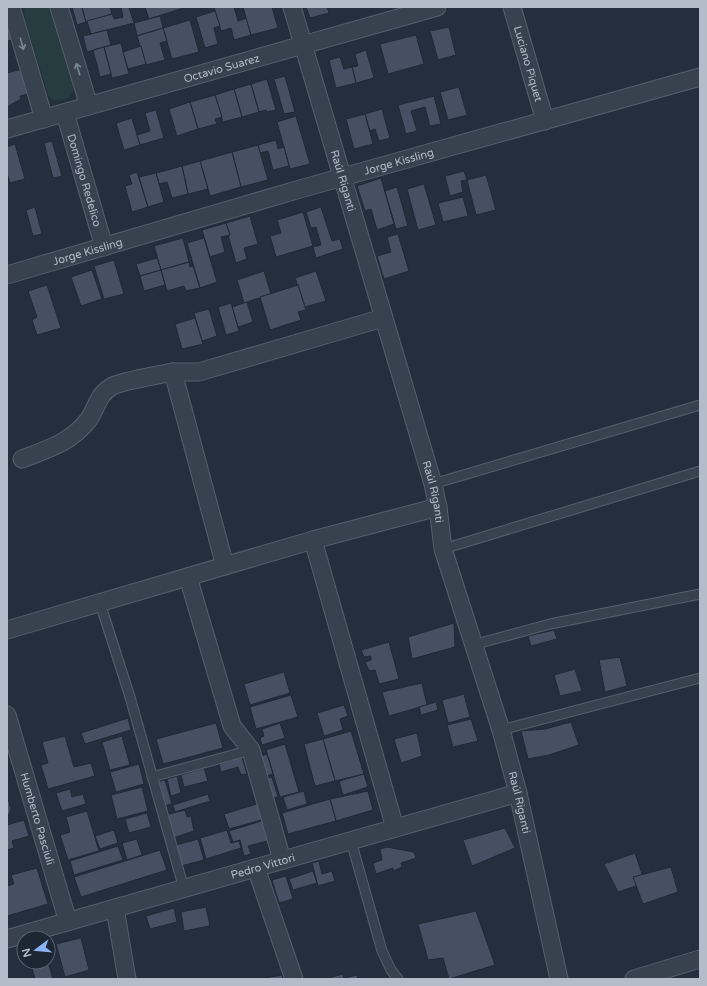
<svg xmlns="http://www.w3.org/2000/svg" width="707" height="986" font-family="'Varela Round',sans-serif">
<style>
.green{fill:#263c3f}
.building{fill:#455162;stroke:#1f2835}
.lines{fill:none;stroke-linecap:round;stroke-linejoin:round}
.lane-casing{stroke:#565f6c;stroke-width:11}
.street-casing{stroke:#565f6c;stroke-width:19}
.lane{stroke:#38414e;stroke-width:9}
.street{stroke:#38414e;stroke-width:17}
.oneway{stroke:#7c8592}
.labels{text-anchor:middle;stroke-width:3.5;stroke-linejoin:round;paint-order:stroke}
.street-label{font-size:11px;fill:#b4bcc9;stroke:#1d2633}
</style>
<rect width="100%" height="100%" fill="#242f3e"/>
<!-- green -->
<path class="green" d="M24,7H50L75,87C71,99 66,100 54,101L48,95L25,20Z"/>
<!-- building -->
<g class="building">
<path d="M72,7H82L86,22L77,25Z"/>
<path d="M82,7H110L112,14L86,22Z"/>
<path d="M121,7H129L134,23L91,34L87,21L112,14L114,19L123,17Z"/>
<path d="M145,7H187L149,19Z"/>
<path d="M214,7H234L238,21L247,18L251,35L234,40L231,28L221,31Z"/>
<path d="M243,7H272L278,28L251,35Z"/>
<path d="M306,7H327L329,13L310,18Z"/>
<path d="M215,11L220,26L214,28L218,44L205,48L196,17Z"/>
<path d="M160,16L163,28L137,36L134,23Z"/>
<path d="M7,19L13,40L7,41Z"/>
<path d="M190,20L199,52L172,59L163,28Z"/>
<path d="M449,27L456,55L438,60L430,31Z"/>
<path d="M163,28L167,41L160,43L165,60L146,65L137,36Z"/>
<path d="M107,30L111,45L87,52L83,36Z"/>
<path d="M416,35L424,64L388,74L380,44Z"/>
<path d="M121,43L129,74L112,78L104,47Z"/>
<path d="M141,46L146,64L128,69L123,52Z"/>
<path d="M104,47L111,74L100,77L93,50Z"/>
<path d="M366,50L374,78L356,83L352,67L358,66L355,54Z"/>
<path d="M340,57L344,69L352,67L356,83L336,88L329,60Z"/>
<path d="M22,69L28,85L25,86L28,94L20,96L21,99L7,107V73Z"/>
<path d="M285,76L295,112L284,114L274,79Z"/>
<path d="M267,79L276,110L267,112L266,110L259,112L251,84Z"/>
<path d="M251,84L259,112L242,117L234,89Z"/>
<path d="M459,87L467,115L448,120L440,92Z"/>
<path d="M234,89L242,117L223,122L215,95Z"/>
<path d="M215,95L222,117L215,119L217,124L198,129L190,102Z"/>
<path d="M434,96L441,124L430,126L425,107L411,111L417,131L406,134L398,105Z"/>
<path d="M190,102L198,129L177,136L169,109Z"/>
<path d="M382,109L390,138L379,141L375,129L370,131L365,114Z"/>
<path d="M156,110L164,138L140,145L137,135L150,131L145,113Z"/>
<path d="M365,114L373,144L354,149L346,119Z"/>
<path d="M296,116L310,164L290,169L277,122Z"/>
<path d="M132,118L140,145L124,150L116,123Z"/>
<path d="M276,140L278,149L284,147L289,166L273,170L268,151L260,153L258,145Z"/>
<path d="M52,141L62,176L53,178L44,143Z"/>
<path d="M15,144L25,179L10,183L7,173V147Z"/>
<path d="M258,145L268,180L241,187L232,152Z"/>
<path d="M232,152L241,187L210,196L200,161Z"/>
<path d="M200,161L208,189L188,194L182,166Z"/>
<path d="M182,166L188,194L172,198L167,182L159,184L156,173Z"/>
<path d="M464,171L467,180L461,181L463,192L450,196L445,176Z"/>
<path d="M137,172L148,207L132,212L125,186L132,184L129,175Z"/>
<path d="M156,173L164,202L148,207L139,177Z"/>
<path d="M486,175L496,210L476,215L467,180Z"/>
<path d="M381,178L394,224L377,230L371,209L365,211L357,186Z"/>
<path d="M424,184L436,225L418,230L407,189Z"/>
<path d="M397,187L408,226L396,229L385,191Z"/>
<path d="M463,197L468,216L443,222L438,203Z"/>
<path d="M35,207L42,234L33,236L26,210Z"/>
<path d="M321,207L332,241L340,239L343,249L316,258L313,247L321,245L316,227L311,228L306,212Z"/>
<path d="M303,212L313,246L276,257L270,236L281,233L277,220Z"/>
<path d="M250,216L258,244L244,248L247,259L236,263L228,235H230L226,223Z"/>
<path d="M226,223L230,235L221,237L225,252L210,257L202,230Z"/>
<path d="M398,234L409,271L384,279L377,256L391,252L387,237Z"/>
<path d="M183,238L189,262L161,270L154,246Z"/>
<path d="M204,238L217,282L200,288L187,243Z"/>
<path d="M157,258L161,270L140,276L136,264Z"/>
<path d="M114,260L124,294L104,299L94,266Z"/>
<path d="M189,262L190,267L193,266L200,288L186,291L184,286L167,291L161,270Z"/>
<path d="M92,270L102,299L81,306L71,277Z"/>
<path d="M161,270L165,285L144,291L140,276Z"/>
<path d="M264,271L271,294L244,303L237,280Z"/>
<path d="M316,271L326,301L305,307L295,278Z"/>
<path d="M47,285L61,328L37,335L32,320L37,317L28,291Z"/>
<path d="M298,285L306,310L298,312L301,320L270,330L260,297Z"/>
<path d="M247,302L253,322L238,327L232,307Z"/>
<path d="M231,303L239,331L226,335L218,307Z"/>
<path d="M209,309L217,336L202,341L194,313Z"/>
<path d="M195,318L203,344L182,349L175,324Z"/>
<path d="M454,623L455,647L412,659L408,637Z"/>
<path d="M554,630L557,639L531,646L528,636Z"/>
<path d="M389,642L399,679L379,684L375,670L369,671L365,662L371,660V656L364,657L361,650Z"/>
<path d="M620,657L627,686L605,692L599,660Z"/>
<path d="M575,669L582,691L560,696L554,675Z"/>
<path d="M284,672L290,693L250,705L244,684Z"/>
<path d="M422,683L427,705L389,716L382,692Z"/>
<path d="M464,694L470,717L448,723L442,700Z"/>
<path d="M291,695L298,717L256,729L250,707Z"/>
<path d="M436,702L438,710L421,715L419,707Z"/>
<path d="M344,705L348,716L340,719L343,730L324,736L317,713Z"/>
<path d="M128,718L131,730L85,744L81,733Z"/>
<path d="M471,719L478,741L453,747L447,725Z"/>
<path d="M571,722L579,745L549,755L528,759L521,731L545,729Z"/>
<path d="M216,723L223,748L163,764L156,739Z"/>
<path d="M280,723L285,738L262,745L260,738L264,736L262,729Z"/>
<path d="M351,731L364,774L335,781L323,739Z"/>
<path d="M417,733L422,756L401,763L394,739Z"/>
<path d="M65,736L74,767L91,763L95,776L48,789L41,765L48,763L42,742Z"/>
<path d="M122,736L130,765L110,770L102,742Z"/>
<path d="M323,739L335,781L315,786L304,744Z"/>
<path d="M285,744L299,792L280,797L266,750Z"/>
<path d="M267,754L273,774L263,777L257,758Z"/>
<path d="M242,757L247,774L241,775L238,767L221,772L219,764Z"/>
<path d="M139,764L144,784L116,792L110,772Z"/>
<path d="M204,768L208,781L184,787L181,775Z"/>
<path d="M364,774L368,787L343,795L339,781Z"/>
<path d="M177,776L181,793L171,796L167,779Z"/>
<path d="M272,777L278,797L269,799L264,779Z"/>
<path d="M165,780L172,804L163,806L156,782Z"/>
<path d="M142,787L148,811L117,819L111,795Z"/>
<path d="M70,789L72,797L83,794L86,804L62,811L56,793Z"/>
<path d="M304,791L307,804L287,810L283,797Z"/>
<path d="M368,791L373,810L336,821L330,799Z"/>
<path d="M7,794L11,810L7,818Z"/>
<path d="M208,794L210,801L175,812L173,805Z"/>
<path d="M330,799L336,821L288,834L282,813Z"/>
<path d="M260,803L265,819L229,829L224,814Z"/>
<path d="M185,810L187,817L191,816L194,831L173,838L165,815Z"/>
<path d="M87,811L99,851L68,860L60,835L70,832L66,817Z"/>
<path d="M147,813L151,827L129,833L125,819Z"/>
<path d="M24,820L29,836L12,841L14,848L7,850V825Z"/>
<path d="M265,820L271,840L248,846L251,854L244,856L240,840L233,842L229,831Z"/>
<path d="M505,828L515,848L472,866L463,840Z"/>
<path d="M114,830L118,843L100,849L95,836Z"/>
<path d="M227,830L231,843L239,841L241,848L206,859L200,838Z"/>
<path d="M137,839L142,855L127,860L122,843Z"/>
<path d="M198,839L204,860L181,866L176,845Z"/>
<path d="M118,846L123,860L74,875L70,861Z"/>
<path d="M387,847L414,852L416,858L401,863L402,867L393,871V868L376,874L373,863L382,860L380,849Z"/>
<path d="M160,850L167,870L81,897L74,877Z"/>
<path d="M635,853L645,883L618,892L604,864Z"/>
<path d="M319,861L322,874L332,871L335,881L318,886L312,863Z"/>
<path d="M671,867L678,892L643,904L633,877Z"/>
<path d="M37,868L48,904L7,916V886L14,884L11,875Z"/>
<path d="M313,871L317,883L293,890L289,879Z"/>
<path d="M286,876L293,899L279,903L272,880Z"/>
<path d="M206,907L210,926L184,931L181,912Z"/>
<path d="M174,908L177,922L150,929L146,916Z"/>
<path d="M476,911L495,965L449,979L443,958L428,960L418,924Z"/>
<path d="M81,938L89,970L65,977L56,944Z"/>
<path d="M30,962H48L53,979H35Z"/>
<path d="M343,974L344,978L357,975L358,979H324Z"/>
<path d="M282,975L283,979H259Z"/>
</g>
<g class="lines">
<defs>
<g id="lane">
<path d="M433,484L700,405"/>
<path d="M443,549L700,471"/>
<path d="M100,603L130,697L184,889"/>
<path d="M473,645L550,624L700,594"/>
<path d="M501,730L700,678"/>
<path d="M152,777L251,750"/>
<path d="M351,841L382,951L391,970L398,979"/>
</g>
<g id="street">
<path d="M11,7L44,119"/>
<path d="M59,7L89,106"/>
<path id="s1" d="M292,7L433,484L438,507L443,549L501,730L518,793L559,979"/>
<path id="s2" d="M512,7L545,121"/>
<path id="s3" d="M65,113L104,247"/>
<path id="s4" d="M7,129L437,7"/>
<path id="s5" d="M7,275L300,189L700,77"/>
<path d="M22,459C48,449 72,442 89,419C98,406 96,397 111,387C120,381 160,375 173,372"/>
<path d="M313,540L395,828"/>
<path d="M225,566L173,372H199L383,318"/>
<path d="M188,577L232,726L251,750L282,860"/>
<path d="M7,630L313,540L438,507"/>
<path id="s6" d="M7,715L68,922"/>
<path d="M256,868L294,979"/>
<path d="M115,908L127,979"/>
<path id="s7" d="M7,939L518,793"/>
<path d="M634,979L700,959"/>
</g>
</defs>
<!-- lane casing -->
<use href="#lane" class="lane-casing"/>
<!-- street casing -->
<use href="#street" class="street-casing"/>
<!-- lane -->
<use href="#lane" class="lane"/>
<!-- street -->
<use href="#street" class="street"/>
</g>
<!-- one-way arrows -->
<defs><path id="oneway-shaft" d="M-6 0H5M1.5-3L5.5 0L1.5 3" fill="none" stroke-width="1.6" stroke-linecap="round" stroke-linejoin="round"/></defs>
<g class="oneway">
<use href="#oneway-shaft" transform="translate(22 44) rotate(74)"/>
<use href="#oneway-shaft" transform="translate(78 69) rotate(-107)"/>
</g>
<g class="labels">
<!-- street labels -->
<g class="street-label">
<text dy="4" stroke="none"><textPath href="#s2" startOffset="59">Luciano Piquet</textPath></text>
<text dy="4" stroke="none"><textPath href="#s4" startOffset="223">Octavio Suarez</textPath></text>
<text dy="4" stroke="none"><textPath href="#s5" startOffset="408">Jorge Kissling</textPath></text>
<text dy="4" stroke="none"><textPath href="#s3" startOffset="70">Domingo Redelico</textPath></text>
<text dy="4" stroke="none"><textPath href="#s1" startOffset="181">Raúl Riganti</textPath></text>
<text dy="4" stroke="none"><textPath href="#s5" startOffset="84">Jorge Kissling</textPath></text>
<text dy="4" stroke="none"><textPath href="#s1" startOffset="505">Raúl Riganti</textPath></text>
<text dy="4" stroke="none"><textPath href="#s1" startOffset="828">Raúl Riganti</textPath></text>
<text dy="4" stroke="none"><textPath href="#s6" startOffset="108">Humberto Pasciuli</textPath></text>
<text dy="4" stroke="none"><textPath href="#s7" startOffset="266">Pedro Vittori</textPath></text>
</g>
</g>
<!-- border -->
<rect width="707" height="986" fill="none" stroke="#b4bcc9" stroke-width="16"/>
<!-- north arrow -->
<g transform="translate(36 950) rotate(254)"><circle r="19" fill="#1d2633" stroke="#59626f"/>
<path d="M0-3L7 15L0 10L-7 15Z" fill="#8ab4f8"/>
<text y="-6" font-size="11" font-weight="bold" text-anchor="middle" fill="#b4bcc9">N</text>
</g>
</svg>
